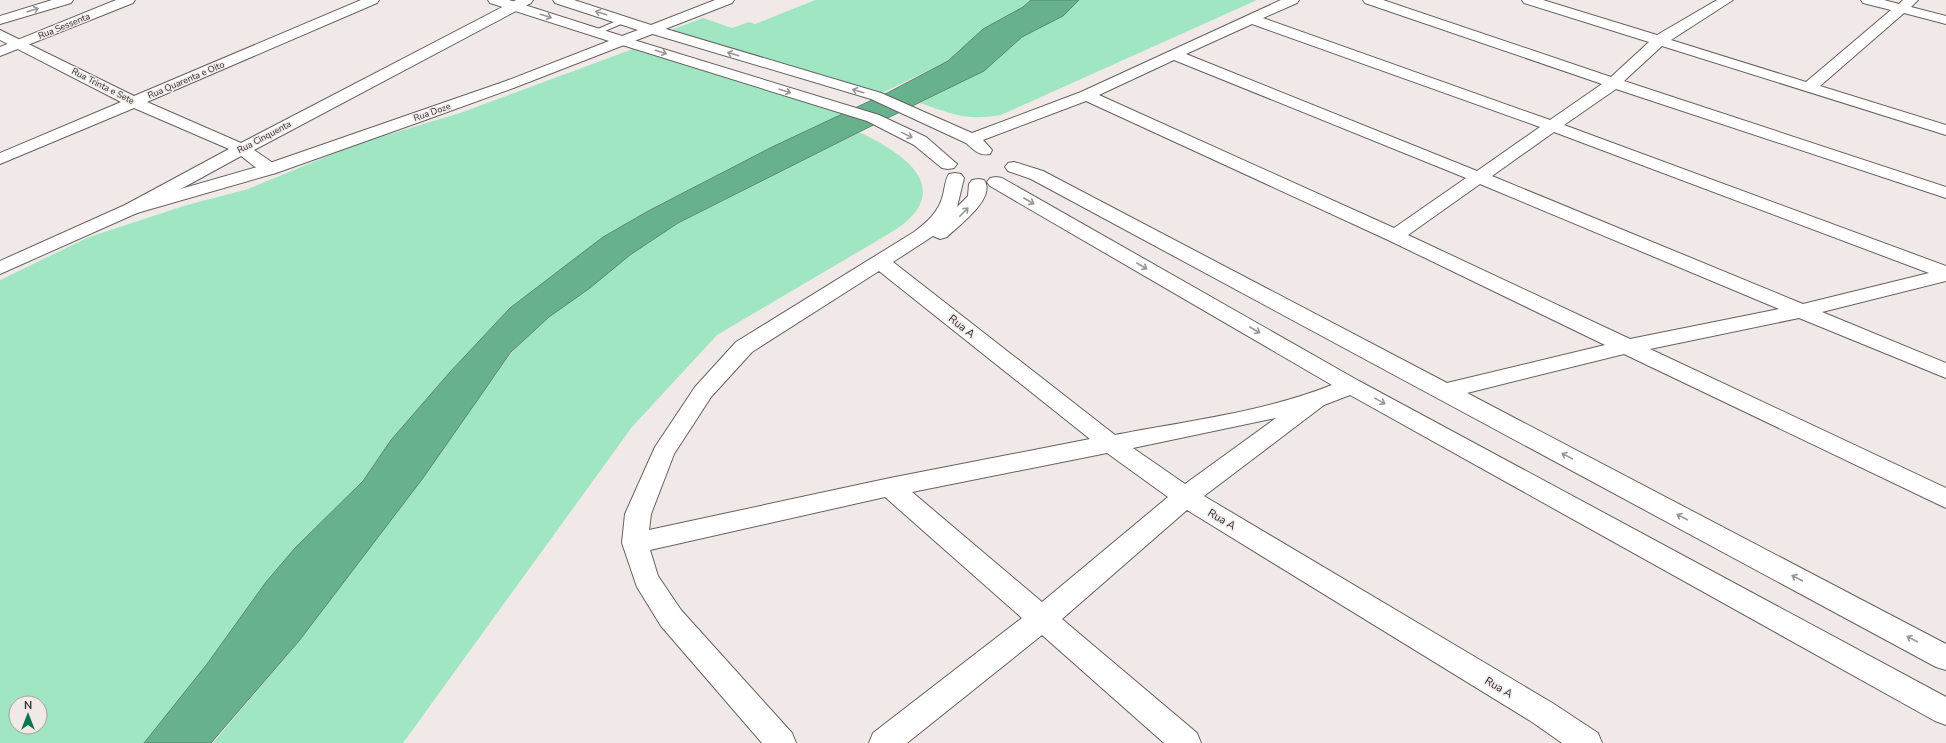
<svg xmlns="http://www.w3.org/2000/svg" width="1946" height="743" font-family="'Nunito Sans',sans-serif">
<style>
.green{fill:#a1e6c2;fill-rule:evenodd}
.water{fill:#67b18c;stroke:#578a70}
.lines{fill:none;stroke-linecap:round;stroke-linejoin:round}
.service-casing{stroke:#676160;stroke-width:2}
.minor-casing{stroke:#676160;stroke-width:2}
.tertiary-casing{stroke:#676160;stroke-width:2}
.primary-casing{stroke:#676160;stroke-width:2}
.service{fill:#fff;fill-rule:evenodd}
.minor{fill:#fff;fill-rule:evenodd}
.tertiary{fill:#fff;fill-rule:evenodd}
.primary{fill:#fff;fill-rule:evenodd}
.oneway{stroke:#989796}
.labels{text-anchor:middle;stroke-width:3;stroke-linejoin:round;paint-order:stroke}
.far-street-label{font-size:9px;fill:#312f2e;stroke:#f0e9e8}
.street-label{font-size:11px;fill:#312f2e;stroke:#f0e9e8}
</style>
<rect width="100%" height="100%" fill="#f0e9e8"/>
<!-- green -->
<g class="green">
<path d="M815,0H1031L1023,7L983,29L948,61L876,96L663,33L703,18L732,28L749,22L755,24Z"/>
<path d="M1079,0H1257L1001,115C967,121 952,114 920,103L984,71L1022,37L1063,16Z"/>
<path d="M641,46L843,113L772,147L649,210L603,237L510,308L450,372L391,440L363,481L295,548L266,582L207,664L144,743H0V280L89,237L187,205L248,189L357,144L460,113ZM16,703H40V727H16Z"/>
<path d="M859,132C888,146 946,176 913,215C904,225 892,232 880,239L717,335L632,427L403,743H213L299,641L514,350L547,317L590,288L630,255L678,223Z"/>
</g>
<!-- water -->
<path class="water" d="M1031,0H1079L1063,16L1022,37L984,71L859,132L678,223L630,255L590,288L549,317L511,352L423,478L299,641L211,743H144L207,664L266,582L295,548L363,481L391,440L450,372L510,308L603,237L650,210L772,147L889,92L948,61L983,29L1023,7Z"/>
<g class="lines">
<defs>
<path id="service" d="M621,19L628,21L598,34L591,32Z"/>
<g id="minor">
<path d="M361,0H379L377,3L147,102L241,143L516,0H533L531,3L254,150L276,165L279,169L276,173C263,176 252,164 241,156L137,213L131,214L125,213L122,209L125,205L229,149L134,108L0,164V153L121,102L0,40V30L134,96Z"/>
<path d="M1281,0H1299L1297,3L1263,18L1550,120L1602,84L1365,3L1363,0H1383L1611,77L1649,42L1524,3L1522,0H1543L1657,35L1717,0H1733L1671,40L1806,82L1891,10L1863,3L1861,0H1884L1899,4L1903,0H1918L1911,7L1946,16V24L1904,13L1820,86L1946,125V135L1662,46L1624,81L1946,187V198L1616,89L1564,125L1946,266V281L1822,312L1946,363V378L1799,318L1650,349L1946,488V508L1624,354L1467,393L1946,644V670L1936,667L1031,179L1008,171L1005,167L1008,163L1014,162L1043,171L1447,383L1605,345L1388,240L1086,101L983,140L992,150L990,154C979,156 974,150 966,143L871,99L646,32L644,29L646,26H656L881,93L972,133L1081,92ZM1252,24L1540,127L1477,171L1186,54ZM1174,60L1466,178L1394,228L1099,95ZM1554,132L1929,273L1803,304L1492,176ZM1480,184L1779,309L1630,339L1408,235Z"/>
<path d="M624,37L879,115L926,137L957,164L954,168L948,169L942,168L914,145L867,121L619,44L617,41L619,38Z"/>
<path d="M955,173L961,174L964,178L957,207L968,196L969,184L972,180L978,179L984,180C997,198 958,226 947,237L940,239L933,236L893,262L1115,435C1187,421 1264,412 1332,385L990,186L987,182L990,178L996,177L1002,178L1359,381L1946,697V725L1935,721L1350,395L1324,405L1204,496L1554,704L1598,733L1602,743H1562L1532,722L1187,510L1062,619L1197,733L1201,743H1164L1042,635L907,743H869L873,733L1022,618L885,497L650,550L658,576L681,610L792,733L796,743H762L661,626L637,587L622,543L625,514L655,447L695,387L736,342L914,232C927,222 939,212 943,195C945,188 945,180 949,174ZM879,271L1090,439L890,478L649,530L651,514L674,454L711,397L752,352ZM1276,418L1185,484L1133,448ZM1107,453L1168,497L1042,602L912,492Z"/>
</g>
<g id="tertiary">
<path d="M116,0H135L133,3L0,56V47Z"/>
<path d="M488,0H509L622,36L638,30L555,3L553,0H574L651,25L715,0H734L732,3L516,87L428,119L276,173L137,213L0,274V261L125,205L264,165L506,81L609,41L490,3Z"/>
</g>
<path id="primary" d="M52,0H73L71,3L0,24V16Z"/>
</defs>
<!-- service casing -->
<use href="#service" class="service-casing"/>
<!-- minor casing -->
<use href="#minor" class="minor-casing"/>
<!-- tertiary casing -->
<use href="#tertiary" class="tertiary-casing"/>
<!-- primary casing -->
<use href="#primary" class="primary-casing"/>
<!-- service -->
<use href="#service" class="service"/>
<!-- minor -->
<use href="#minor" class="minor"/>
<!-- tertiary -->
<use href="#tertiary" class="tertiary"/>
<!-- primary -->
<use href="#primary" class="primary"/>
</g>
<!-- one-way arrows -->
<defs><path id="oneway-shaft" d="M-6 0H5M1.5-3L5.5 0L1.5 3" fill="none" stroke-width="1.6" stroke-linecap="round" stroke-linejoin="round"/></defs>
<g class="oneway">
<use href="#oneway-shaft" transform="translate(33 10) rotate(-17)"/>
<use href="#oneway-shaft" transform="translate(601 13) rotate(-162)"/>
<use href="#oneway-shaft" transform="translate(546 16) rotate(18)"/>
<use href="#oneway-shaft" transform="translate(661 52) rotate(17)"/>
<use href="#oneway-shaft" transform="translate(733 54) rotate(-163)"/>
<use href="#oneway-shaft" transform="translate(785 91) rotate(18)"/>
<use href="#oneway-shaft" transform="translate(858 91) rotate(-163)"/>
<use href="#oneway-shaft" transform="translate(907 135) rotate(26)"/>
<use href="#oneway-shaft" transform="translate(1029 201) rotate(30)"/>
<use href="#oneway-shaft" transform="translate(964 212) rotate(-45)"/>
<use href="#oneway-shaft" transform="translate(1142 266) rotate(30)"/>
<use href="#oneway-shaft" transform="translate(1255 330) rotate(30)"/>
<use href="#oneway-shaft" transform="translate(1380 401) rotate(29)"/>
<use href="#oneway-shaft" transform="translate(1567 456) rotate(-152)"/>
<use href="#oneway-shaft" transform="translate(1682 517) rotate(-152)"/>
<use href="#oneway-shaft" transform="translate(1797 578) rotate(-152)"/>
<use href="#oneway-shaft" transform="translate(1912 639) rotate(-152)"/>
</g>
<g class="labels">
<!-- far-street labels -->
<g class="far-street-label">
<text transform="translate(64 26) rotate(-22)" y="3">Rua Sessenta</text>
<text transform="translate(186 80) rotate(-23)" y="3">Rua Quarenta e Oito</text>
<text transform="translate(103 86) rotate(27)" y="3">Rua Trinta e Sete</text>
<text transform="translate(432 112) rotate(-19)" y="3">Rua Doze</text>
<text transform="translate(264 137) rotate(-28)" y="3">Rua Cinquenta</text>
</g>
<!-- street labels -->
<g class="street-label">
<text transform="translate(962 326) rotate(38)" y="4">Rua A</text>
<text transform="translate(1222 519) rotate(31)" y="4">Rua A</text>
<text transform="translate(1499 687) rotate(31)" y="4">Rua A</text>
</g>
</g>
<!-- north arrow -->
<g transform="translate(28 715)"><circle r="19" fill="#f0e9e8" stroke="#a49f9e"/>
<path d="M0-3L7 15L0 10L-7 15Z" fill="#0e764f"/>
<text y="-6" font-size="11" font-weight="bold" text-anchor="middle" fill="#312f2e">N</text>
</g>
</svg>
